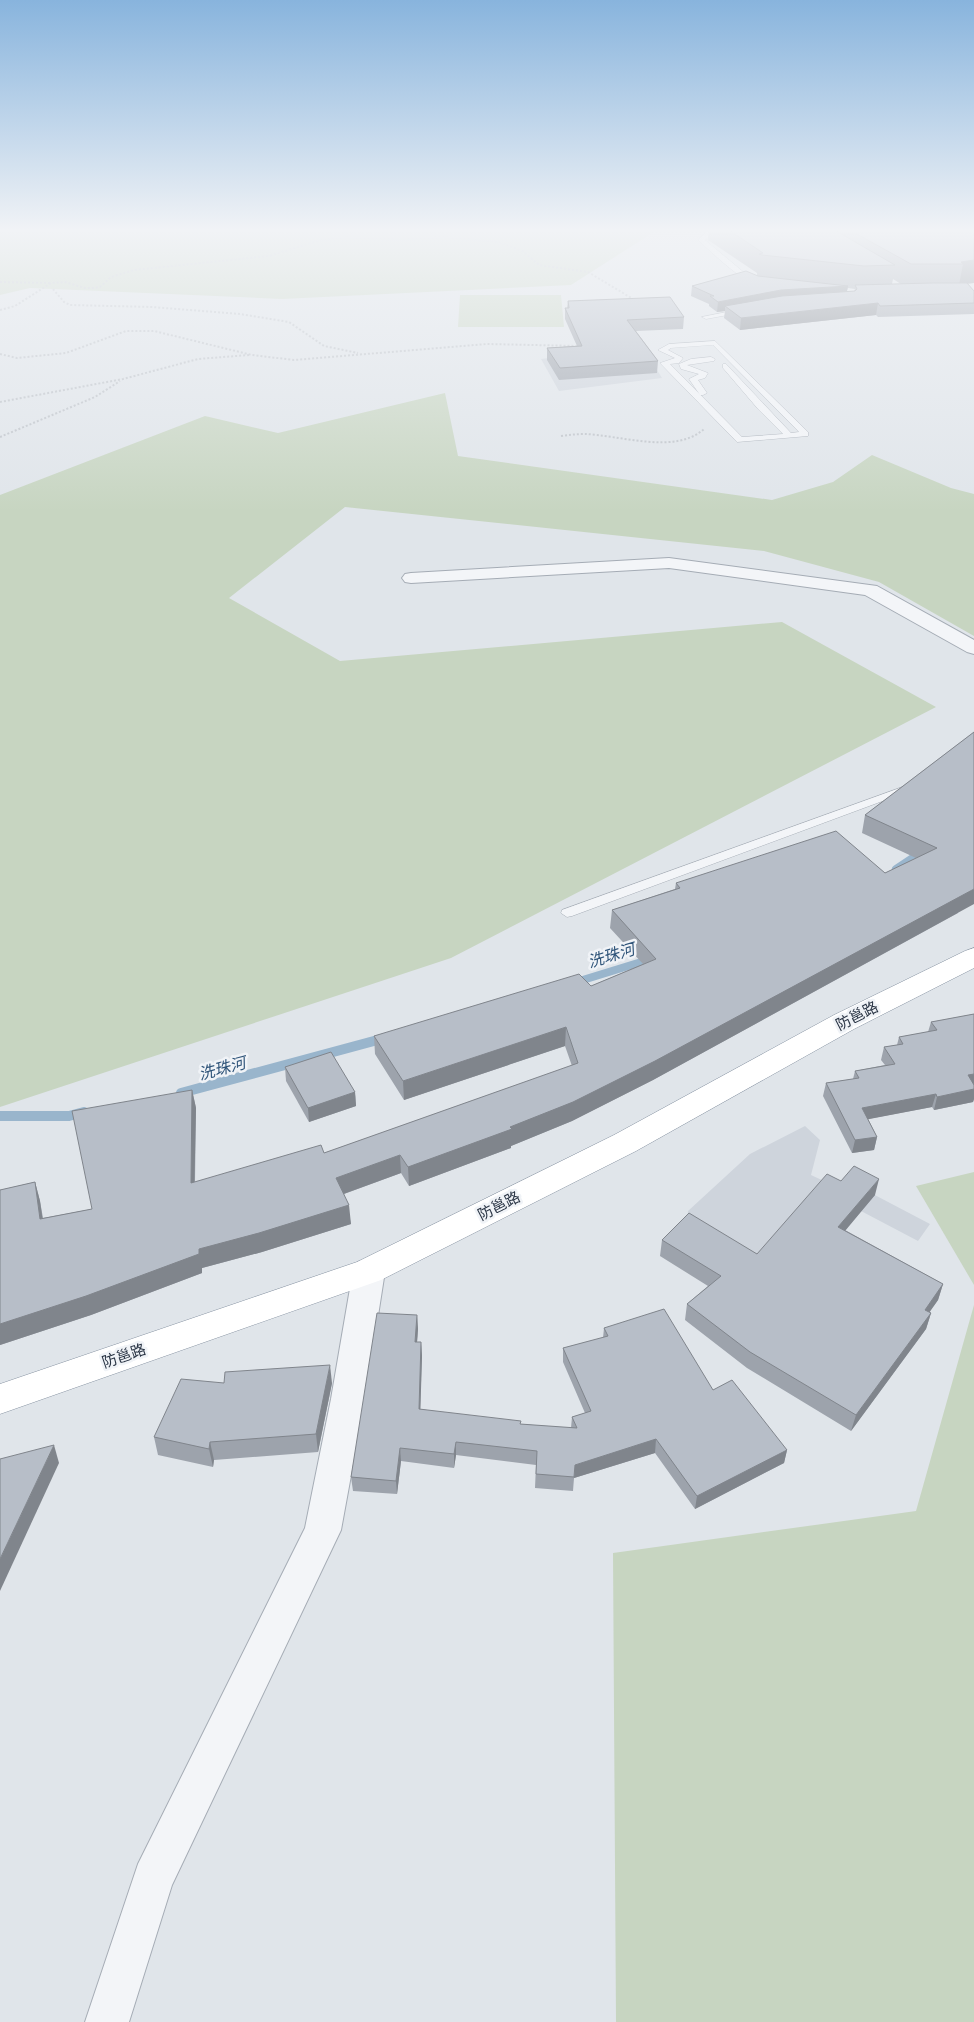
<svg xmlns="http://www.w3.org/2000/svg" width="974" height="2022" font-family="'Work Sans','Noto Sans SC',sans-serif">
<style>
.built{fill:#ced4dc}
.green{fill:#c7d5c1}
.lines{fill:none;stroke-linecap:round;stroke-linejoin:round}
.stream-far1{stroke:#99b5cc;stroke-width:8}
.stream{stroke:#99b5cc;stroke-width:10}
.service-casing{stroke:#a5acb5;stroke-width:1}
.minor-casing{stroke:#a5acb5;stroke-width:2}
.trunk-casing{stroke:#8793a2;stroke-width:1}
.path{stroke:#bec3c9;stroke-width:2;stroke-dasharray:2 2;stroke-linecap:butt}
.service{fill:#f3f5f8;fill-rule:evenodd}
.minor{fill:#f3f5f8;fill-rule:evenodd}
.trunk{fill:#fff;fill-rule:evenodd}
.wall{fill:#9da3ac;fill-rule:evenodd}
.shaded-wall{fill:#80858c}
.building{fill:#b7bec8;stroke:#80858c}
.labels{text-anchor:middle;stroke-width:5;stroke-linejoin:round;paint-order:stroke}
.street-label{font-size:15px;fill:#283343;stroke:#f0f3f7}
.water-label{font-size:16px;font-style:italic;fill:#2f5479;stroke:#f0f3f7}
</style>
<rect width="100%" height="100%" fill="#e0e5ea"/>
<!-- built -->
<g class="built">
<path d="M642,346L662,378L559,391L541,359Z"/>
<path d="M805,1126L820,1140L811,1175L843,1190L850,1182L930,1224L918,1241L861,1211L793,1293L687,1229L688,1211L750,1154Z"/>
</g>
<!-- green -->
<g class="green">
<path d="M0,228H660L571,285L282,299L30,288L0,295Z"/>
<path d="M460,295H561L564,327H458Z"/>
<path d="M445,393L458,456L772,500L833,482L872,455L951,488L974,494V636L879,582L764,551L345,507L229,598L340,661L782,622L936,707L451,958L0,1107V495L205,416L278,433Z"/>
<path d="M974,1172V1285L916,1186Z"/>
<path d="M974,1305V2022H616L613,1553L916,1511Z"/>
</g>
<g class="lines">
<!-- stream-far1 -->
<g class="stream-far1">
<path d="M896,869L923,851"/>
<path d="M573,983L651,959"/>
</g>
<!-- stream -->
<g class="stream">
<path d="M181,1093L385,1038"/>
<path d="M0,1116H69L84,1112"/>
</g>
<defs>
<g id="service">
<path d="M711,228H718L705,240L747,275L759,281V283C743,284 712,252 699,241V239Z"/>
<path d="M742,309L744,310V312L706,319L702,317Z"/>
<path d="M715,341L808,432V436L737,442L660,363L675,358L658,350L669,344ZM713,345L799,432L791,433L726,364H723V368L758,409L783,434L742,437L670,364L679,363L683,358L668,350L671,348Z"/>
<path d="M711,357L715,359L714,361L687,365L708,373L705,378L698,380L707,393L703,395H700L689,379L699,374L681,369L679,364L691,359Z"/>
<path d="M911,784L915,785L917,787L915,789L572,916L567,917L561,913L562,910Z"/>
</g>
<g id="minor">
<path d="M669,558L877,586L974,640V654L967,652L865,595L669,568L411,583L405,582L402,578L405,574L411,573Z"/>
<path d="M369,1259L380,1262L385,1271L365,1399L341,1530L172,1885L129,2022H85L138,1864L305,1528L331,1399L353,1271L358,1262Z"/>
</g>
<path id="trunk" d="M974,948V968L854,1029L636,1151L381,1280L0,1414V1384L357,1262L614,1135L834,1015L965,951Z"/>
</defs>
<!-- service casing -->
<use href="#service" class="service-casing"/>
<!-- minor casing -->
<use href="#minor" class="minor-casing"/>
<!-- trunk casing -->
<use href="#trunk" class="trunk-casing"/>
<!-- path -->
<g class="path">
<path d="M0,282L51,283"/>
<path d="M53,289L64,302L70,305L152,307L240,314L289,322L324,346L358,353"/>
<path d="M0,310L15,306L51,283L65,282L85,288H94L100,287L111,277L134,270L269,256L321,240L349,237L401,240L444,237L498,242L523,251L539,265L588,272L633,299"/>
<path d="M0,354L17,358L66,353L126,331H154L252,355L294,360L487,344L579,346"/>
<path d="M0,402L123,379L198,359L249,355"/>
<path d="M561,436C569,435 576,434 584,434C620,435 675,455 704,429"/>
<path d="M0,437L95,397L120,381"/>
</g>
<!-- service -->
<use href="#service" class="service"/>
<!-- minor -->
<use href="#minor" class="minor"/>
<!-- trunk -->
<use href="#trunk" class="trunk"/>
</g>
<!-- wall -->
<g class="wall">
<path d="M709,228H974L968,284L974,291V314L878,317L876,315L740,330L724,318L725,311L717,312L709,306V304L691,296L692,286L757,276V273L708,240ZM893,279L901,284H892ZM848,288L855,289L854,291H847Z"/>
<path d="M568,301L684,317L683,329L636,331L658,361L657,373L559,380L547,360V348L577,346L565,319V308H567Z"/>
<path d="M974,732L958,913L653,1080L572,1121L511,1146V1148L409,1186L401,1173L344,1194L351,1224L262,1252L202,1268V1273L91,1315L0,1345V1190L35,1182L40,1201L43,1218L92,1209L192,1090L196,1108L195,1182L324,1153L572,1066L565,1046L404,1100L375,1054L374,1036L591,986L643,964L610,928L612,910L675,889L676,883L885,873L916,858L862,833L865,815Z"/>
<path d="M974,1014V1099L973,1102L934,1110L932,1107L868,1119L877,1137L874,1150L852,1153L823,1096L826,1083L853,1079L855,1071L885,1065L881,1060L884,1047L897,1045L899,1037L928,1032L931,1022Z"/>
<path d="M285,1067L355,1092L356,1106L309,1122L286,1081Z"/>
<path d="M841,1181L875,1195L845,1230L943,1284L938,1300L929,1312L931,1313L926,1329L851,1431L747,1368L685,1320L687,1304L708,1286L660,1256L662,1240L757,1254Z"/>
<path d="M417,1315L418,1329L417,1342H421L422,1356L420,1409L520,1424L571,1428L572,1417L585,1413L563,1362V1348L603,1338L604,1328L713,1390L787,1450L784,1463L695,1509L655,1453L574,1478L573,1491L535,1488L536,1465L456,1455L454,1468L401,1461L397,1494L353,1491L351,1477Z"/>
<path d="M224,1383H332L318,1452L214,1460L213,1467L158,1455L154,1437Z"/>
</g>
<!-- shaded-wall -->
<g class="shaded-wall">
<path d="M974,260V283L959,285L963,264L961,262Z"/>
<path d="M848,286L846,295L725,306V311L717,312L718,302L781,290Z"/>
<path d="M878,303L876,315L740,330L741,318Z"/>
<path d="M974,889V904L653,1080L572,1121L511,1146V1148L409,1186L408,1167Z"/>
<path d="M566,1027L565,1046L404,1100L403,1081Z"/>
<path d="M974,1074V1086L968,1075Z"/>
<path d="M974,1089V1099L973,1102L934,1110L937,1097Z"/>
<path d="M192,1090L196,1108L194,1202L191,1183Z"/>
<path d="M355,1092L356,1106L309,1122L308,1108Z"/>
<path d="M936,1094L932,1107L859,1121L862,1108Z"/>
<path d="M877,1137L874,1150L852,1153L855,1140Z"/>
<path d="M400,1155L401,1173L338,1196L336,1178Z"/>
<path d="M879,1179L875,1195L835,1243L838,1227Z"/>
<path d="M35,1182L40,1201L45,1237L40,1219Z"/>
<path d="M349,1205L351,1224L262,1252L202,1268V1273L91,1315L0,1345V1324L199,1249Z"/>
<path d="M943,1284L938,1300L920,1326L925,1310Z"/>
<path d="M931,1313L926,1329L851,1431L856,1415Z"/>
<path d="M417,1315L418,1329L416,1356L415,1342Z"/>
<path d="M421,1342L422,1356L420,1423L419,1409Z"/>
<path d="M330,1365L332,1383L318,1452L316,1434Z"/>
<path d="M656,1439L655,1453L574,1478L575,1465Z"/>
<path d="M210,1442L214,1460L213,1467L209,1449Z"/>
<path d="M456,1442V1455L454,1468V1454Z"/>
<path d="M54,1445L59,1463L0,1591V1559Z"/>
<path d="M400,1448L401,1461L397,1494L396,1481Z"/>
<path d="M787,1450L784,1463L695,1509L697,1496Z"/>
</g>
<!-- building -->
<g class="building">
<path d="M726,228H831L895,265L864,266L762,255L759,254L763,253Z"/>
<path d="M846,228H974V260L961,262L963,264H911Z"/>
<path d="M746,271L758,276L848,286L781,290L718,302L710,296H714L692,286Z"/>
<path d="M932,283H967L974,291V303L880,306L878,303L741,318L725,306L782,296L855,291L857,289L855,285Z"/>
<path d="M670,297L684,317L627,320L658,361L560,368L547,348L582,346L565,308H569L568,301Z"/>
<path d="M974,732V889L655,1061L573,1102L510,1127L512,1129L408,1167L400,1155L336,1178L349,1205L259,1233L199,1249V1254L86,1296L0,1324V1190L35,1182L40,1219L92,1209L72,1111L192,1090L191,1183L321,1145L324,1153L578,1063L566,1027L403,1081L374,1036L579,974L591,986L656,959L612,910L680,888L676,883L836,831L885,873L937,848L865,815Z"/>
<path d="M974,1014V1074L968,1075L974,1085V1089L937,1097L936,1094L862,1108L877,1137L855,1140L826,1083L859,1078L855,1071L895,1064L884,1047L903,1044L899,1037L937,1030L931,1022Z"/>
<path d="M331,1052L355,1092L308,1108L285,1067Z"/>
<path d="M854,1166L879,1179L838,1227L943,1284L925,1310L931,1313L856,1415L750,1352L687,1304L721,1276L662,1240L689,1213L757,1254L827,1174L841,1181Z"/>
<path d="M664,1309L713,1390L732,1380L787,1450L697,1496L656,1439L575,1465L574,1477L536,1474L537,1451L456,1442L454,1454L400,1448L396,1481L351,1477L377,1313L417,1315L415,1342H421L419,1409L521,1421L520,1424L577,1428L572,1417L591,1411L563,1348L608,1336L604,1328Z"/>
<path d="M330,1365L316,1434L210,1442L209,1449L154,1437L181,1379L224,1383L225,1372Z"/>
<path d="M54,1445L0,1559V1459Z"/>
</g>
<!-- sky -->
<linearGradient id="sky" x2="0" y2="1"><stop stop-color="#88b4dd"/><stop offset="0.45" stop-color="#f1f3f6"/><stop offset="1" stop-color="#f1f3f6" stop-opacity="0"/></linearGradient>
<rect width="974" height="512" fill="url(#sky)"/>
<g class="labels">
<!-- street labels -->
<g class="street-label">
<text transform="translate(857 1016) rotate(-27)" y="5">防邕路</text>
<text transform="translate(499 1206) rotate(-27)" y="5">防邕路</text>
<text transform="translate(124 1356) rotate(-19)" y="5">防邕路</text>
</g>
<!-- water labels -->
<g class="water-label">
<text transform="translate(611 955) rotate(-17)" y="6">洗珠河</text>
<text transform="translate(222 1068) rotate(-15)" y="6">洗珠河</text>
</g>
</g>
</svg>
